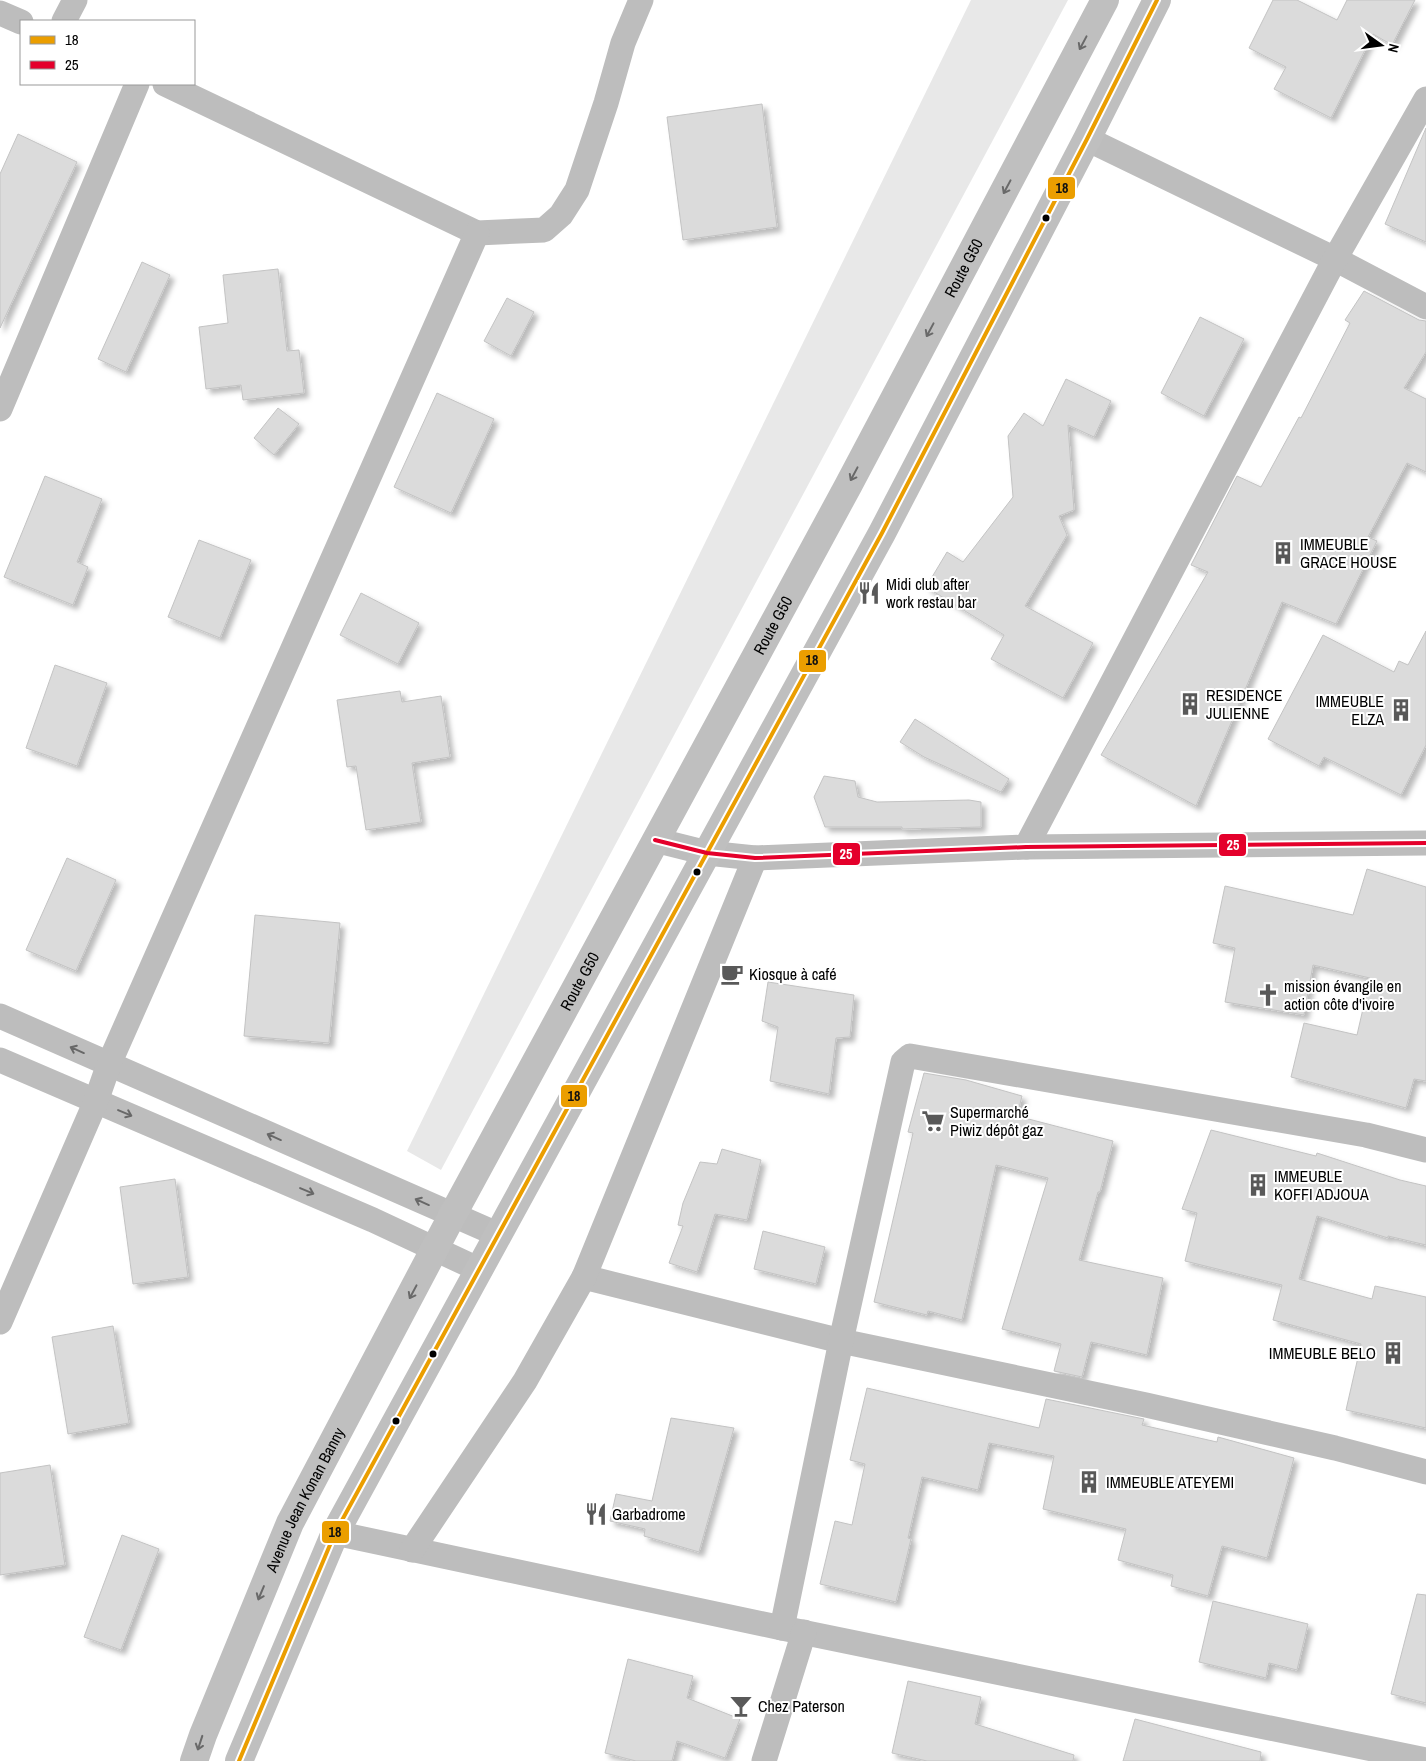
<svg xmlns="http://www.w3.org/2000/svg" width="1426" height="1761" font-family="'Archivo Narrow',sans-serif">
<style>
.green{fill:#e8e8e8}
.building{fill:#dbdbdb;stroke:#c3c3c3;filter:url(#shadow)}
.lines{fill:none;stroke-linecap:round;stroke-linejoin:round}
.street{stroke:#bdbdbd;stroke-width:25}
.secondary{stroke:#bfbfbf;stroke-width:28}
.bus-1-casing{stroke:#fff;stroke-width:8}
.bus-2-casing{stroke:#fff;stroke-width:8}
.bus-1{stroke:#eb9e00;stroke-width:4}
.bus-2{stroke:#e4002b;stroke-width:4}
.oneway{stroke:#696969}
.oneway2{stroke:#686868}
.bus-dot{fill:#000;stroke:#fff;stroke-width:2}
.labels{text-anchor:middle;stroke-width:4;stroke-linejoin:round;paint-order:stroke}
.street-label{font-size:16px;fill:#000;stroke:#fff}
.poi-label{font-size:16px;fill:#000;stroke:#fff;text-anchor:start}
.line-badge{stroke:#fff;stroke-width:2}
.badge-label{font-size:14px;text-anchor:middle;font-weight:bold;fill:#fff}
.pale-badge-label{font-size:14px;text-anchor:middle;font-weight:bold;fill:#111}
</style>
<defs>
<filter id="shadow"><feDropShadow dx="4.5" dy="4.5" stdDeviation="2.5" flood-color="#0004"/></filter>
</defs>
<rect width="100%" height="100%" fill="#fff"/>
<!-- green -->
<path class="green" d="M971,0H1068L441,1170L407,1151Z"/>
<!-- building -->
<g class="building">
<path d="M1273,0H1297L1337,20L1347,0H1415L1392,45L1373,34L1331,118L1274,89L1286,67L1249,48Z"/>
<path d="M762,104L777,227L683,240L667,117Z"/>
<path d="M1426,128V242L1385,224Z"/>
<path d="M18,134L77,162L0,328V174Z"/>
<path d="M142,262L170,275L126,372L98,359Z"/>
<path d="M278,269L287,351L299,350L304,393L243,400L241,385L206,389L199,327L228,323L223,275Z"/>
<path d="M1364,291L1419,320L1426,321V352L1404,388L1426,399V472L1407,463L1368,537L1377,541L1336,624L1282,602L1196,806L1101,755L1208,572L1191,565L1237,476L1261,487L1299,417L1301,418L1350,323L1345,320Z"/>
<path d="M507,298L534,312L511,356L484,341Z"/>
<path d="M1200,317L1244,339L1204,416L1161,393Z"/>
<path d="M1066,379L1111,401L1094,437L1068,425L1074,510L1059,516L1067,535L1025,606L1093,643L1063,698L991,659L1004,635L926,587L947,552L963,562L1013,497L1008,436L1024,413L1043,426Z"/>
<path d="M437,393L494,419L451,513L394,487Z"/>
<path d="M278,408L299,424L274,455L254,438Z"/>
<path d="M45,476L102,499L77,562L88,567L73,605L4,577Z"/>
<path d="M199,540L251,560L220,638L168,617Z"/>
<path d="M361,593L419,623L398,664L340,635Z"/>
<path d="M1426,631V745L1401,795L1324,757L1319,766L1268,739L1323,635L1394,672L1399,661L1408,665Z"/>
<path d="M55,665L107,683L77,766L26,748Z"/>
<path d="M400,691L402,702L441,696L450,757L412,763L421,822L366,830L356,766L347,767L337,700Z"/>
<path d="M915,719L1009,779L1001,792L924,757L900,742Z"/>
<path d="M824,776L855,781L858,797L877,802L969,800L981,802V827L902,829V827H825L814,797Z"/>
<path d="M67,858L116,880L76,971L26,950Z"/>
<path d="M1367,869L1426,887V1081L1414,1079L1406,1108L1291,1077L1304,1023L1357,1035L1370,978L1313,965L1304,1015L1225,1002L1235,948L1213,943L1225,886L1353,915Z"/>
<path d="M255,915L340,923L329,1043L244,1036Z"/>
<path d="M768,982L854,995L850,1037L836,1038L829,1094L770,1081L778,1027L762,1021Z"/>
<path d="M924,1073L966,1080L1022,1096L1017,1116L1113,1141L1100,1192H1098L1079,1260L1163,1278L1147,1355L1091,1342L1082,1377L1054,1371L1061,1344L1002,1329L1048,1178L996,1165L962,1320L928,1311L927,1315L874,1302L913,1133L908,1132Z"/>
<path d="M1211,1130L1316,1156L1317,1153L1400,1180L1426,1186V1245L1388,1236V1238L1317,1216L1299,1279L1372,1299L1375,1286L1426,1297V1428L1346,1410L1361,1344L1273,1320L1282,1285L1185,1261L1197,1213L1182,1209Z"/>
<path d="M722,1149L761,1160L747,1220L715,1214L697,1272L669,1263L683,1226L678,1225L683,1203L700,1162L717,1164Z"/>
<path d="M175,1179L188,1277L133,1284L120,1187Z"/>
<path d="M763,1231L825,1247L816,1284L754,1269Z"/>
<path d="M113,1326L129,1423L68,1434L52,1337Z"/>
<path d="M867,1388L1039,1428L1046,1399L1144,1419L1142,1425L1217,1442L1218,1437L1294,1458L1267,1558L1222,1546L1208,1596L1171,1586L1173,1575L1118,1560L1126,1529L1043,1509L1054,1456L989,1443L978,1490L922,1477L908,1538L911,1539L896,1602L820,1584L835,1521L852,1525L865,1464L850,1460Z"/>
<path d="M671,1418L734,1428L699,1552L644,1536L645,1529L610,1521L616,1494L652,1501Z"/>
<path d="M50,1465L65,1565L0,1575V1473Z"/>
<path d="M122,1535L159,1549L121,1650L84,1637Z"/>
<path d="M1417,1594L1426,1595V1703L1391,1694Z"/>
<path d="M1213,1601L1308,1624L1297,1670L1269,1663L1266,1678L1199,1662Z"/>
<path d="M628,1659L693,1676L687,1698L740,1719L725,1758L677,1741L672,1761H636L605,1753Z"/>
<path d="M908,1681L981,1697L975,1724L1074,1755L1073,1761H927L892,1753Z"/>
<path d="M1135,1719L1261,1752L1260,1761H1123Z"/>
</g>
<g class="lines">
<!-- street -->
<g class="street">
<path d="M0,13L21,22"/>
<path d="M64,21L75,0"/>
<path d="M165,84L477,233L544,230L561,215L577,190L606,103L623,43L641,0"/>
<path d="M1087,139L1335,259L1426,307"/>
<path d="M0,409L137,84"/>
<path d="M655,840L707,853L755,858L1026,847L1426,843"/>
<path d="M1026,847L1335,259L1426,99"/>
<path d="M0,1016L499,1235"/>
<path d="M0,1060L373,1220L480,1270"/>
<path d="M584,1277L841,1341L1146,1405L1335,1448L1426,1472"/>
<path d="M0,1322L96,1101L109,1064L477,233"/>
<path d="M335,1533L782,1628L1426,1760"/>
<path d="M412,1550L525,1381L584,1277L755,858"/>
<path d="M782,1628L841,1341L903,1062L910,1056L1366,1135L1426,1150"/>
<path d="M764,1761L804,1632"/>
</g>
<!-- secondary -->
<g class="secondary">
<path id="s1" d="M194,1761L203,1735L290,1523L452,1216L848,486L1105,0"/>
<path d="M239,1761L335,1533L882,533L1087,139L1157,0"/>
</g>
<defs>
<path id="bus-1" d="M239,1761L335,1533L882,533L1087,139L1157,0"/>
<path id="bus-2" d="M655,840L707,853L755,858L1026,847L1426,843"/>
</defs>
<!-- bus-1 casing -->
<use href="#bus-1" class="bus-1-casing"/>
<!-- bus-2 casing -->
<use href="#bus-2" class="bus-2-casing"/>
<!-- bus-1 -->
<use href="#bus-1" class="bus-1"/>
<!-- bus-2 -->
<use href="#bus-2" class="bus-2"/>
</g>
<!-- one-way arrows -->
<defs><path id="oneway-shaft" d="M-6 0H5M1.5-3L5.5 0L1.5 3" fill="none" stroke-width="1.6" stroke-linecap="round" stroke-linejoin="round" transform="scale(1.25)"/></defs>
<g class="oneway">
<use href="#oneway-shaft" transform="translate(1083 43) rotate(118)"/>
<use href="#oneway-shaft" transform="translate(1007 187) rotate(118)"/>
<use href="#oneway-shaft" transform="translate(930 330) rotate(118)"/>
<use href="#oneway-shaft" transform="translate(854 474) rotate(118)"/>
<use href="#oneway-shaft" transform="translate(413 1292) rotate(118)"/>
<use href="#oneway-shaft" transform="translate(261 1593) rotate(113)"/>
<use href="#oneway-shaft" transform="translate(200 1743) rotate(108)"/>
</g>
<g class="oneway2">
<use href="#oneway-shaft" transform="translate(77 1050) rotate(-156)"/>
<use href="#oneway-shaft" transform="translate(125 1113) rotate(23)"/>
<use href="#oneway-shaft" transform="translate(274 1137) rotate(-156)"/>
<use href="#oneway-shaft" transform="translate(307 1191) rotate(23)"/>
<use href="#oneway-shaft" transform="translate(422 1202) rotate(-156)"/>
</g>
<!-- icons -->
<defs>
<symbol id="building-bare" viewBox="-9 -9 18 18"><path d="M-4-6H4V6H1V3H-1V6H-4ZM-2.5-4.3h1.7v1.8h-1.7ZM.8-4.3h1.7v1.8H.8ZM-2.5-1h1.7V.8h-1.7ZM.8-1h1.7V.8H.8Z" fill="#595959" stroke="#fff" stroke-width="2.5" paint-order="stroke"/></symbol>
<symbol id="restaurant-bare" viewBox="-9 -9 18 18"><path d="M-5-6h1v4h1v-4h1v4h1v-4h1v5L-1.5 .5V6h-2V.5L-5-1ZM5-6V6H3V1.5H1.5Q1.5-4 5-6Z" fill="#595959" stroke="#fff" stroke-width="2.5" paint-order="stroke"/></symbol>
<symbol id="cafe-bare" viewBox="-9 -9 18 18"><path d="M-5.5-4.5H6V0H3Q3 3.5 0 3.5H-2.5Q-5.5 3.5-5.5 0ZM3-3.2v2h1.7v-2ZM-6 4.5H4V6H-6Z" fill="#595959" stroke="#fff" stroke-width="2.5" paint-order="stroke"/></symbol>
<symbol id="church-bare" viewBox="-9 -9 18 18"><path d="M-1.2-6h2.4v3.5h3.3v2.4h-3.3V6h-2.4V-.1h-3.3v-2.4h3.3Z" fill="#595959" stroke="#fff" stroke-width="2.5" paint-order="stroke"/></symbol>
<symbol id="supermarket-bare" viewBox="-9 -9 18 18"><path d="M-6-5.5h2.5l.6 2H6L4.5 2H-2.5L-4.4-4H-6ZM-1.5 3.2a1.3 1.3 0 1 0 .1 0ZM3 3.2a1.3 1.3 0 1 0 .1 0Z" fill="#595959" stroke="#fff" stroke-width="2.5" paint-order="stroke"/></symbol>
<symbol id="bar-bare" viewBox="-9 -9 18 18"><path d="M-6-5H6L.8 .8V4.5H3.5V6h-7V4.5H-.8V.8Z" fill="#595959" stroke="#fff" stroke-width="2.5" paint-order="stroke"/></symbol>
</defs>
<g fill-rule="evenodd">
<use href="#building-bare" x="1267" y="537" width="32" height="32"/>
<use href="#restaurant-bare" x="853" y="577" width="32" height="32"/>
<use href="#building-bare" x="1174" y="688" width="32" height="32"/>
<use href="#building-bare" x="1385" y="694" width="32" height="32"/>
<use href="#cafe-bare" x="716" y="958" width="32" height="32"/>
<use href="#church-bare" x="1252" y="979" width="32" height="32"/>
<use href="#supermarket-bare" x="917" y="1105" width="32" height="32"/>
<use href="#building-bare" x="1242" y="1169" width="32" height="32"/>
<use href="#building-bare" x="1377" y="1337" width="32" height="32"/>
<use href="#building-bare" x="1073" y="1466" width="32" height="32"/>
<use href="#restaurant-bare" x="580" y="1498" width="32" height="32"/>
<use href="#bar-bare" x="725" y="1690" width="32" height="32"/>
</g>
<!-- markers -->
<g class="bus-dot">
<circle cx="1046" cy="218" r="4.5"/>
<circle cx="697" cy="872" r="4.5"/>
<circle cx="433" cy="1354" r="4.5"/>
<circle cx="396" cy="1421" r="4.5"/>
</g>
<g class="labels">
<!-- street labels -->
<g class="street-label">
<text dy="6" stroke="none"><textPath href="#s1" startOffset="1681">Route G50</textPath></text>
<text dy="6" stroke="none"><textPath href="#s1" startOffset="1276">Route G50</textPath></text>
<text dy="6" stroke="none"><textPath href="#s1" startOffset="871">Route G50</textPath></text>
<text dy="6" stroke="none"><textPath href="#s1" startOffset="284">Avenue Jean Konan Banny</textPath></text>
</g>
<!-- poi labels -->
<g class="poi-label">
<text x="1300" y="550">IMMEUBLE<tspan x="1300" dy="18">GRACE HOUSE</tspan></text>
<text x="886" y="590">Midi club after<tspan x="886" dy="18">work restau bar</tspan></text>
<text x="1206" y="701">RESIDENCE<tspan x="1206" dy="18">JULIENNE</tspan></text>
<text x="1384" y="707" text-anchor="end">IMMEUBLE<tspan x="1384" dy="18">ELZA</tspan></text>
<text x="749" y="980">Kiosque à café</text>
<text x="1284" y="992">mission évangile en<tspan x="1284" dy="18">action côte d'ivoire</tspan></text>
<text x="950" y="1118">Supermarché<tspan x="950" dy="18">Piwiz dépôt gaz</tspan></text>
<text x="1274" y="1182">IMMEUBLE<tspan x="1274" dy="18">KOFFI ADJOUA</tspan></text>
<text x="1376" y="1359" text-anchor="end">IMMEUBLE BELO</text>
<text x="1106" y="1488">IMMEUBLE ATEYEMI</text>
<text x="612" y="1520">Garbadrome</text>
<text x="758" y="1712">Chez Paterson</text>
</g>
</g>
<g class="line-badge">
<rect x="1047" y="176" width="29" height="24" rx="5" fill="#eb9e00"/>
<rect x="798" y="649" width="29" height="24" rx="5" fill="#eb9e00"/>
<rect x="1218" y="833" width="29" height="24" rx="5" fill="#e4002b"/>
<rect x="832" y="842" width="29" height="24" rx="5" fill="#e4002b"/>
<rect x="560" y="1084" width="28" height="24" rx="5" fill="#eb9e00"/>
<rect x="321" y="1520" width="29" height="24" rx="5" fill="#eb9e00"/>
</g>
<g class="badge-label">
<text x="1233" y="850">25</text>
<text x="846" y="859">25</text>
</g>
<g class="pale-badge-label">
<text x="1062" y="193">18</text>
<text x="812" y="665">18</text>
<text x="574" y="1101">18</text>
<text x="335" y="1537">18</text>
</g>
<!-- legend -->
<rect x="20" y="20" width="175" height="65" fill="#ffffff" stroke="#999999"/>
<rect x="30" y="36" width="25" height="8" fill="#eb9e00" stroke="#999999"/>
<text x="65" y="45" font-size="15" fill="#000000">18</text>
<rect x="30" y="61" width="25" height="8" fill="#e4002b" stroke="#999999"/>
<text x="65" y="70" font-size="15" fill="#000000">25</text>
<!-- north arrow -->
<g transform="translate(1381 45) rotate(104)" stroke="#ffffff" stroke-width="4" paint-order="stroke">
<path d="M0-4L9 19L0 12L-9 19Z" fill="#000000"/>
<text y="-8" font-size="14" font-weight="bold" text-anchor="middle" fill="#000000">N</text>
</g>
</svg>
